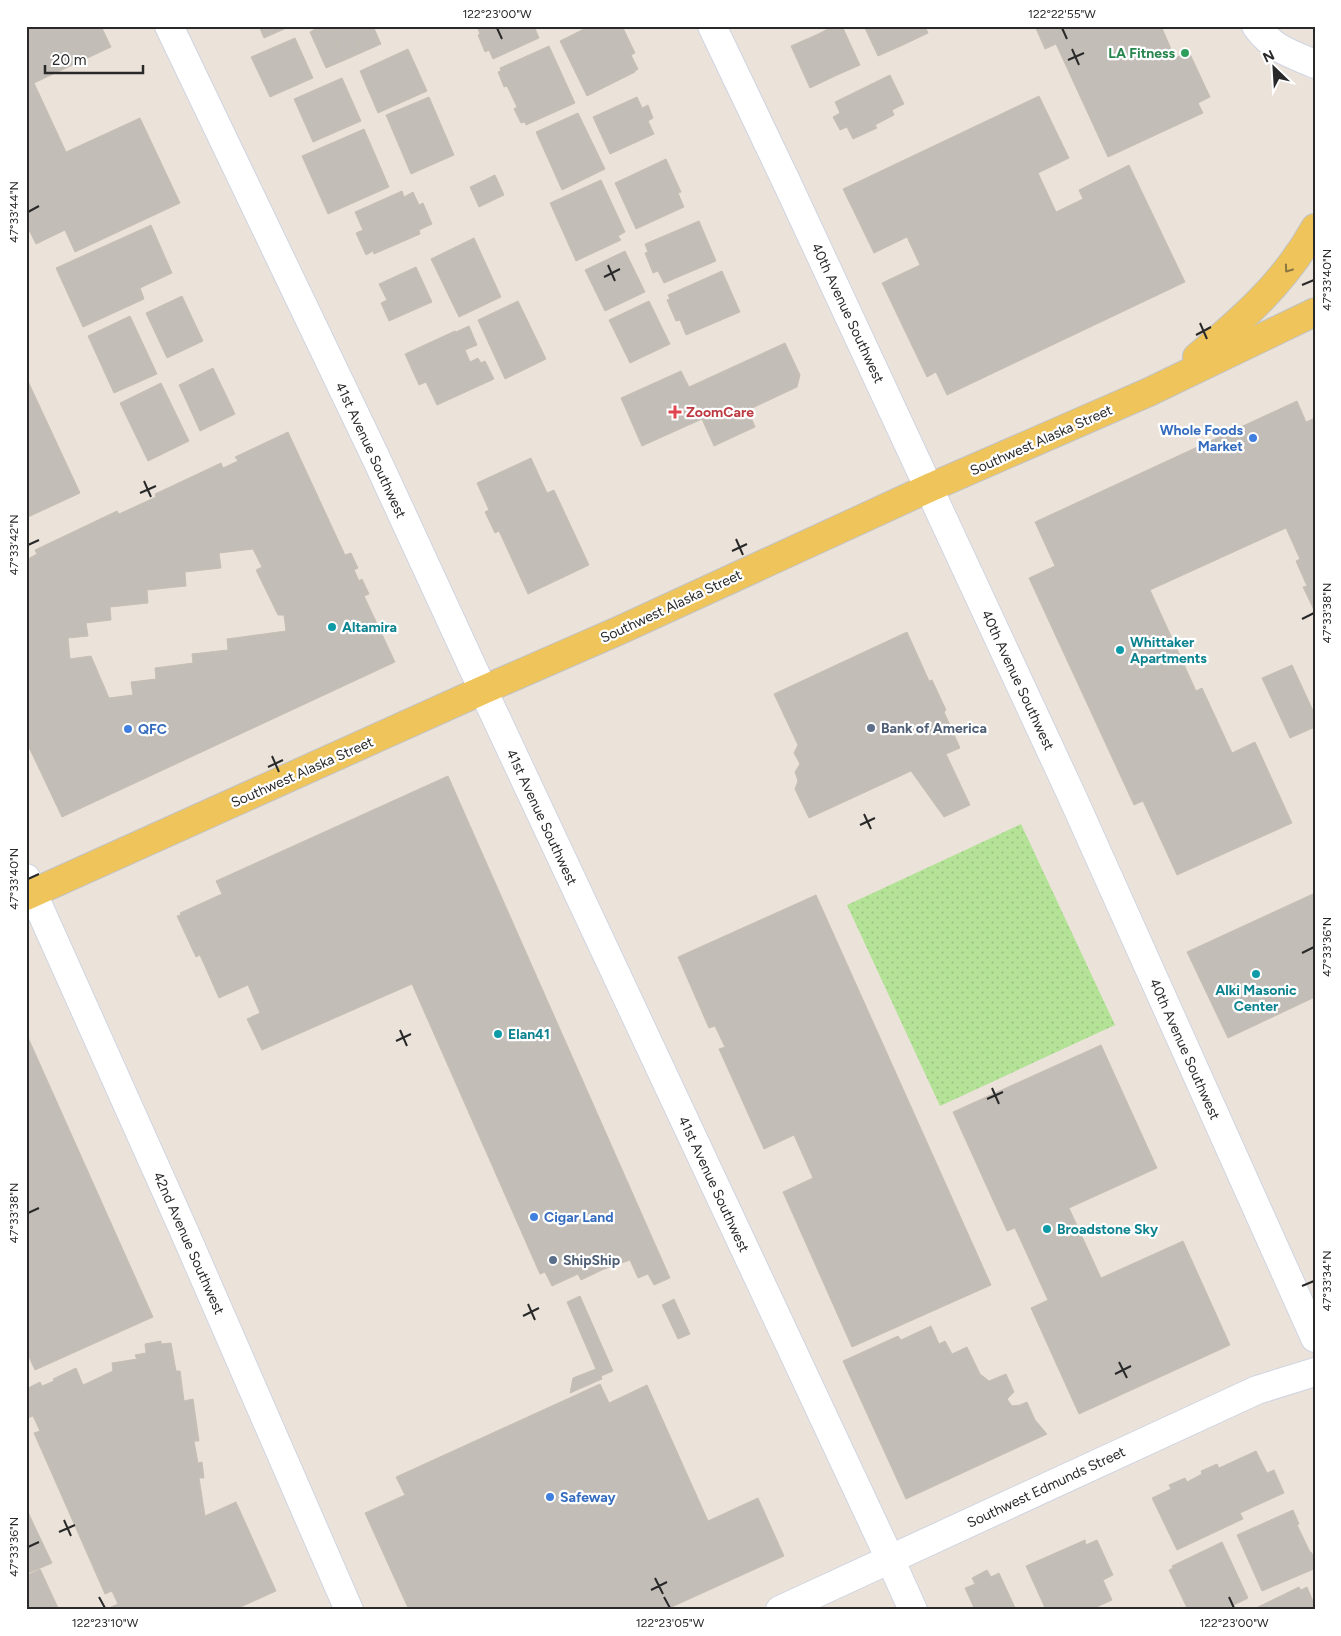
<svg xmlns="http://www.w3.org/2000/svg" width="1341" height="1636" font-family="Figtree,sans-serif">
<style>
.park{fill:url(#park-dots)}
.building{fill:#c3bdb7;stroke:#c6bfb4;fill-rule:evenodd}
.lines{fill:none;stroke-linecap:round;stroke-linejoin:round}
.minor-casing{stroke:#d0d4e2;stroke-width:30}
.major-casing{stroke:#c3c3c3;stroke-width:30}
.minor{stroke:#fff;stroke-width:28}
.major{stroke:#efc55b;stroke-width:28}
.oneway{stroke:#8c7742}
.ticks{fill:none;stroke:#292929;stroke-width:2}
.leisure-dot{fill:#2e9e5b;stroke:#fff;stroke-width:2}
.health-dot{fill:#e0444e;stroke:#fff;stroke-width:2}
.shop-dot{fill:#3f7fe0;stroke:#fff;stroke-width:2}
.culture-dot{fill:#0f9aa8;stroke:#fff;stroke-width:2}
.service-dot{fill:#5c6f8a;stroke:#fff;stroke-width:2}
.labels{text-anchor:middle;stroke-width:4.5;stroke-linejoin:round;paint-order:stroke}
.leisure-label{font-size:14px;font-weight:bold;fill:#27864d;stroke:#fff;text-anchor:end}
.street-label{font-size:14px;fill:#292929;stroke:#fff}
.health-label{font-size:14px;font-weight:bold;fill:#be3a42;stroke:#fff;text-anchor:start}
.shop-label{font-size:14px;font-weight:bold;fill:#366cbe;stroke:#fff;text-anchor:start}
.culture-label{font-size:14px;font-weight:bold;fill:#0d838f;stroke:#fff;text-anchor:start}
.service-label{font-size:14px;font-weight:bold;fill:#4e5e75;stroke:#fff;text-anchor:start}
.neatline{fill:none;stroke:#292929;stroke-width:2}
.ticks-label{font-size:12px;text-anchor:middle;fill:#292929}
</style>
<defs>
<pattern id="park-dots" width="8" height="8" patternUnits="userSpaceOnUse" patternTransform="scale(1.25)"><rect width="8" height="8" fill="#b4e297"/><path d="M2 2h.1M6 6h.1" fill="none" stroke="#9bc282" stroke-width="1.8" stroke-linecap="round"/></pattern>
</defs>
<rect width="100%" height="100%" fill="#ebe3da"/>
<!-- park -->
<path class="park" d="M1021,824L1115,1025L940,1106L847,905Z"/>
<!-- building -->
<g class="building">
<path d="M26,26H101L111,47L34,83L66,152L140,118L180,203L75,252L65,230L36,244L26,224Z"/>
<path d="M259,26H291L264,38Z"/>
<path d="M321,26H329L345,60L326,68L310,32Z"/>
<path d="M329,26H351L363,52L345,60Z"/>
<path d="M351,26H373L381,44L363,52Z"/>
<path d="M477,26H534L539,38L493,59L489,50L485,52L478,35L480,34Z"/>
<path d="M590,26H617L619,30L623,28L635,53L631,55L638,69L635,71V72L587,96L560,41Z"/>
<path d="M834,26H842L860,65L835,76L816,35Z"/>
<path d="M864,26H894L903,45L878,56Z"/>
<path d="M894,26H925L928,33L903,45Z"/>
<path d="M1035,26H1161L1175,58L1189,52L1210,97L1198,103L1203,113L1108,157L1056,44L1045,49Z"/>
<path d="M816,35L835,76L810,88L791,46Z"/>
<path d="M295,38L313,78L270,97L251,57Z"/>
<path d="M549,46L575,103L526,125L525,122L521,123L514,109L517,107L507,86L504,87L498,72L501,71L500,68Z"/>
<path d="M408,49L427,91L378,113L360,71Z"/>
<path d="M890,75L904,104L892,110L894,115L875,125L877,128L853,139L847,127L840,130L833,117L840,113L835,102Z"/>
<path d="M342,78L361,121L313,142L294,99Z"/>
<path d="M1039,96L1069,158L1038,173L1056,212L1083,199L1079,190L1129,165L1185,282L947,395L936,372L927,377L882,283L920,265L907,237L874,253L843,189Z"/>
<path d="M429,97L454,155L411,174L386,115Z"/>
<path d="M637,97L642,108L648,105L653,118L648,121L654,134L610,154L593,117Z"/>
<path d="M578,113L605,169L562,190L536,132Z"/>
<path d="M364,129L389,187L328,214L302,156Z"/>
<path d="M666,159L681,192L678,193L684,207L636,229L615,183Z"/>
<path d="M495,175L504,195L479,207L470,187Z"/>
<path d="M601,180L625,232L618,236L621,240L576,261L550,203Z"/>
<path d="M402,191L404,197L413,192L419,205L423,203L432,224L419,230L420,234L374,254L373,251L366,255L356,233L363,230L355,212Z"/>
<path d="M699,221L716,261L664,283L658,271L653,273L645,253L648,252L645,244Z"/>
<path d="M151,225L172,273L140,288L144,299L83,327L56,268Z"/>
<path d="M474,238L501,297L459,317L431,259Z"/>
<path d="M625,251L645,292L605,311L585,270Z"/>
<path d="M416,267L432,302L389,321L381,303L387,300L379,284Z"/>
<path d="M722,271L740,312L686,335L680,320L676,321L667,300L670,299L668,295Z"/>
<path d="M182,296L203,341L167,358L146,313Z"/>
<path d="M518,301L546,359L505,379L478,320Z"/>
<path d="M649,301L670,344L630,363L609,320Z"/>
<path d="M130,316L157,374L114,393L88,336Z"/>
<path d="M469,326L477,345L465,350L470,362L478,358L481,363L485,361L494,379L437,405L426,382L419,385L405,354L455,331L456,332Z"/>
<path d="M785,343L800,375L797,387L748,410L755,427L714,446L702,419L642,446L621,398L681,371L689,387Z"/>
<path d="M213,368L235,414L200,431L179,385Z"/>
<path d="M26,377L80,493L26,518Z"/>
<path d="M161,383L189,441L148,461L120,403Z"/>
<path d="M1297,401L1306,422L1315,418V612L1303,587L1307,586L1296,561L1300,559L1286,528L1150,590L1196,691L1202,688L1232,753L1255,742L1292,823L1177,875L1143,801L1134,805L1029,578L1055,566L1035,522Z"/>
<path d="M288,432L345,555L351,553L358,568L354,570L359,581L362,579L369,594L364,596L395,662L62,817L26,741V560L37,554L35,550L117,511L119,514L156,497L155,494L221,463L223,468L238,461L235,457ZM253,549L262,567L256,570L278,615H284L286,631L227,639L228,650L192,654L193,663L155,668L156,679L131,682L133,695L109,698L91,656L70,659L68,638L88,636L86,623L111,620L110,607L148,603L147,590L186,586L185,572L221,568L219,553Z"/>
<path d="M531,458L547,493L554,490L589,565L528,594L499,531L495,533L485,512L489,510L477,483Z"/>
<path d="M907,632L929,681L932,680L946,710L944,712L960,748L946,754L970,805L944,817L911,771L809,818L795,789L798,781L795,772L800,764L794,753L798,745L774,694Z"/>
<path d="M1292,665L1315,715V727L1290,738L1262,678Z"/>
<path d="M448,776L670,1278L654,1285L648,1274L638,1278L630,1260L604,1269L581,1280L578,1274L552,1286L545,1272L540,1274L412,984L262,1050L247,1019L260,1013L248,985L219,998L200,955L196,957L177,916L181,915L180,913L222,894L216,881Z"/>
<path d="M1315,893V997L1228,1038L1187,952Z"/>
<path d="M816,895L991,1285L852,1347L783,1192L813,1178L794,1135L764,1149L719,1049L725,1047L715,1026L709,1028L678,957Z"/>
<path d="M26,1033L153,1317L35,1370L26,1350Z"/>
<path d="M1101,1045L1157,1168L1069,1208L1101,1278L1183,1241L1230,1345L1079,1414L1031,1308L1048,1300L1015,1228L1007,1231L953,1112Z"/>
<path d="M580,1296L613,1371L601,1376L602,1379L570,1393L573,1378L596,1369L567,1302Z"/>
<path d="M674,1299L690,1334L678,1339L662,1305Z"/>
<path d="M931,1326L939,1344L945,1341L952,1354L967,1347L980,1374L989,1381L1006,1374L1014,1392L1007,1399L1012,1406L1020,1405L1027,1402L1035,1420L1047,1434L906,1499L843,1361L898,1336L901,1340Z"/>
<path d="M161,1341V1344L171,1343L176,1371H180L184,1401L193,1399L199,1441H194L198,1463L202,1462L204,1478H199L205,1516L236,1502L276,1591L234,1610H215L213,1606L204,1610H113L111,1607L118,1604L112,1591L105,1594L34,1433L40,1431L33,1416L27,1418L26,1416V1389L40,1382L42,1386L54,1381L53,1379L76,1368L83,1385L113,1371L112,1363L137,1359L135,1355L146,1353L145,1344Z"/>
<path d="M600,1384L609,1403L647,1385L708,1521L758,1498L784,1556L665,1610H409L365,1513L405,1495L396,1477Z"/>
<path d="M1256,1451L1267,1473L1274,1470L1284,1493L1240,1513L1243,1519L1177,1550L1152,1498L1171,1489L1169,1485L1185,1478L1187,1482L1202,1474L1201,1471L1217,1464L1219,1468Z"/>
<path d="M26,1508L52,1563L26,1574Z"/>
<path d="M1293,1510L1299,1524L1297,1525L1310,1552H1311L1315,1559V1565L1312,1566L1314,1569L1262,1591L1237,1535Z"/>
<path d="M1085,1540L1086,1545L1097,1540L1113,1575L1103,1580L1112,1600L1090,1610H1046L1026,1566Z"/>
<path d="M1222,1542L1248,1598L1224,1610H1188L1169,1570L1173,1568L1172,1566Z"/>
<path d="M40,1569L58,1608L55,1610H26V1576Z"/>
<path d="M987,1570L991,1577L999,1573L1016,1610H975L965,1588L975,1584L972,1578Z"/>
<path d="M1299,1587L1301,1590L1307,1587L1315,1606L1308,1610H1252Z"/>
</g>
<g class="lines">
<defs>
<g id="minor">
<path d="M169,26L376,458L483,690L890,1559L913,1610"/>
<path d="M712,26L787,183L1071,794L1315,1338"/>
<path d="M1256,26C1273,49 1289,53 1315,64"/>
<path d="M26,878L184,1231L349,1610"/>
<path d="M780,1610L1257,1390L1315,1372"/>
</g>
<g id="major">
<path d="M1197,357C1243,319 1285,282 1315,228"/>
<path d="M26,896L483,690L618,631L929,488L1149,392L1315,312"/>
</g>
</defs>
<!-- minor casing -->
<use href="#minor" class="minor-casing"/>
<!-- major casing -->
<use href="#major" class="major-casing"/>
<!-- minor -->
<use href="#minor" class="minor"/>
<!-- major -->
<use href="#major" class="major"/>
</g>
<!-- one-way arrows -->
<defs><path id="oneway-chevron" d="M-2-3.5L2.5 0L-2 3.5" fill="none" stroke-width="1.6" stroke-linecap="round" stroke-linejoin="round" transform="scale(1.25)"/></defs>
<use class="oneway" href="#oneway-chevron" transform="translate(1288 269) rotate(126)"/>
<!-- ticks -->
<path class="ticks" d="M497,28L502,39M1062,28L1067,39M1072,49L1079,65M1068,60L1084,53M28,212L39,206M608,265L615,281M604,277L620,269M1302,285L1314,280M1200,323L1207,339M1196,335L1211,327M144,481L151,497M140,493L156,486M736,539L743,555M28,545L39,540M732,551L747,544M1302,619L1314,613M272,756L279,772M268,767L283,760M864,814L871,829M860,825L875,818M28,879L39,874M1302,953L1314,947M400,1030L407,1046M396,1041L411,1034M992,1088L999,1104M987,1099L1003,1092M28,1213L39,1208M1302,1286L1314,1281M528,1304L535,1320M523,1316L539,1308M1119,1362L1127,1378M1115,1374L1131,1366M64,1520L71,1536M59,1532L75,1525M28,1547L39,1542M655,1578L663,1594M651,1590L667,1582M99,1597L105,1608M664,1597L670,1608M1229,1597L1234,1608"/>
<!-- markers -->
<circle class="leisure-dot" cx="1185" cy="53" r="5"/>
<path class="health-dot" d="M672.5 404.5h5v5h5v5h-5v5h-5v-5h-5v-5h5z"/>
<g class="shop-dot">
<circle cx="1253" cy="438" r="5"/>
<circle cx="128" cy="729" r="5"/>
<circle cx="534" cy="1217" r="5"/>
<circle cx="550" cy="1497" r="5"/>
</g>
<g class="culture-dot">
<circle cx="332" cy="627" r="5"/>
<circle cx="1120" cy="650" r="5"/>
<circle cx="1256" cy="974" r="5"/>
<circle cx="498" cy="1034" r="5"/>
<circle cx="1047" cy="1229" r="5"/>
</g>
<g class="service-dot">
<circle cx="871" cy="728" r="5"/>
<circle cx="553" cy="1260" r="5"/>
</g>
<g class="labels">
<!-- leisure labels -->
<g class="leisure-label">
<text x="1175" y="58">LA Fitness</text>
</g>
<!-- street labels -->
<g class="street-label">
<text transform="translate(848 313) rotate(65)" y="5">40th Avenue Southwest</text>
<text transform="translate(1041 440) rotate(-24)" y="5">Southwest Alaska Street</text>
<text transform="translate(371 450) rotate(65)" y="5">41st Avenue Southwest</text>
<text transform="translate(671 606) rotate(-25)" y="5">Southwest Alaska Street</text>
<text transform="translate(1018 680) rotate(65)" y="5">40th Avenue Southwest</text>
<text transform="translate(302 772) rotate(-24)" y="5">Southwest Alaska Street</text>
<text transform="translate(542 817) rotate(65)" y="5">41st Avenue Southwest</text>
<text transform="translate(1185 1049) rotate(66)" y="5">40th Avenue Southwest</text>
<text transform="translate(714 1184) rotate(65)" y="5">41st Avenue Southwest</text>
<text transform="translate(189 1243) rotate(66)" y="5">42nd Avenue Southwest</text>
<text transform="translate(1046 1487) rotate(-25)" y="5">Southwest Edmunds Street</text>
</g>
<!-- health labels -->
<g class="health-label">
<text x="686" y="417">ZoomCare</text>
</g>
<!-- shop labels -->
<g class="shop-label">
<text x="1243" y="435" text-anchor="end">Whole Foods<tspan x="1243" dy="16">Market</tspan></text>
<text x="138" y="734">QFC</text>
<text x="544" y="1222">Cigar Land</text>
<text x="560" y="1502">Safeway</text>
</g>
<!-- culture labels -->
<g class="culture-label">
<text x="342" y="632">Altamira</text>
<text x="1130" y="647">Whittaker<tspan x="1130" dy="16">Apartments</tspan></text>
<text x="1256" y="995" text-anchor="middle">Alki Masonic<tspan x="1256" dy="16">Center</tspan></text>
<text x="508" y="1039">Elan41</text>
<text x="1057" y="1234">Broadstone Sky</text>
</g>
<!-- service labels -->
<g class="service-label">
<text x="881" y="733">Bank of America</text>
<text x="563" y="1265">ShipShip</text>
</g>
</g>
<!-- border -->
<rect width="1341" height="1636" fill="none" stroke="#ffffff" stroke-width="55"/>
<!-- north arrow -->
<g transform="translate(1274 68) rotate(335)" stroke="#ffffff" stroke-width="4" paint-order="stroke">
<path d="M0-4L9 19L0 12L-9 19Z" fill="#292929"/>
<text y="-8" font-size="14" font-weight="bold" text-anchor="middle" fill="#292929">N</text>
</g>
<!-- scale -->
<path d="M45 65v8h98v-8" fill="none" stroke="#292929" stroke-width="2.5"/>
<text x="52" y="65" font-size="15" fill="#292929" stroke="#ffffff" stroke-width="4" paint-order="stroke">20 m</text>
<rect x="28" y="28" width="1286" height="1580" class="neatline"/>
<g class="ticks-label">
<text x="497" y="18">122°23'00"W</text>
<text x="1062" y="18">122°22'55"W</text>
<text transform="translate(14 212) rotate(-90)" y="4">47°33'44"N</text>
<text transform="translate(1327 280) rotate(-90)" y="4">47°33'40"N</text>
<text transform="translate(14 545) rotate(-90)" y="4">47°33'42"N</text>
<text transform="translate(1327 613) rotate(-90)" y="4">47°33'38"N</text>
<text transform="translate(14 879) rotate(-90)" y="4">47°33'40"N</text>
<text transform="translate(1327 947) rotate(-90)" y="4">47°33'36"N</text>
<text transform="translate(14 1213) rotate(-90)" y="4">47°33'38"N</text>
<text transform="translate(1327 1281) rotate(-90)" y="4">47°33'34"N</text>
<text transform="translate(14 1547) rotate(-90)" y="4">47°33'36"N</text>
<text x="105" y="1627">122°23'10"W</text>
<text x="670" y="1627">122°23'05"W</text>
<text x="1234" y="1627">122°23'00"W</text>
</g>
</svg>
